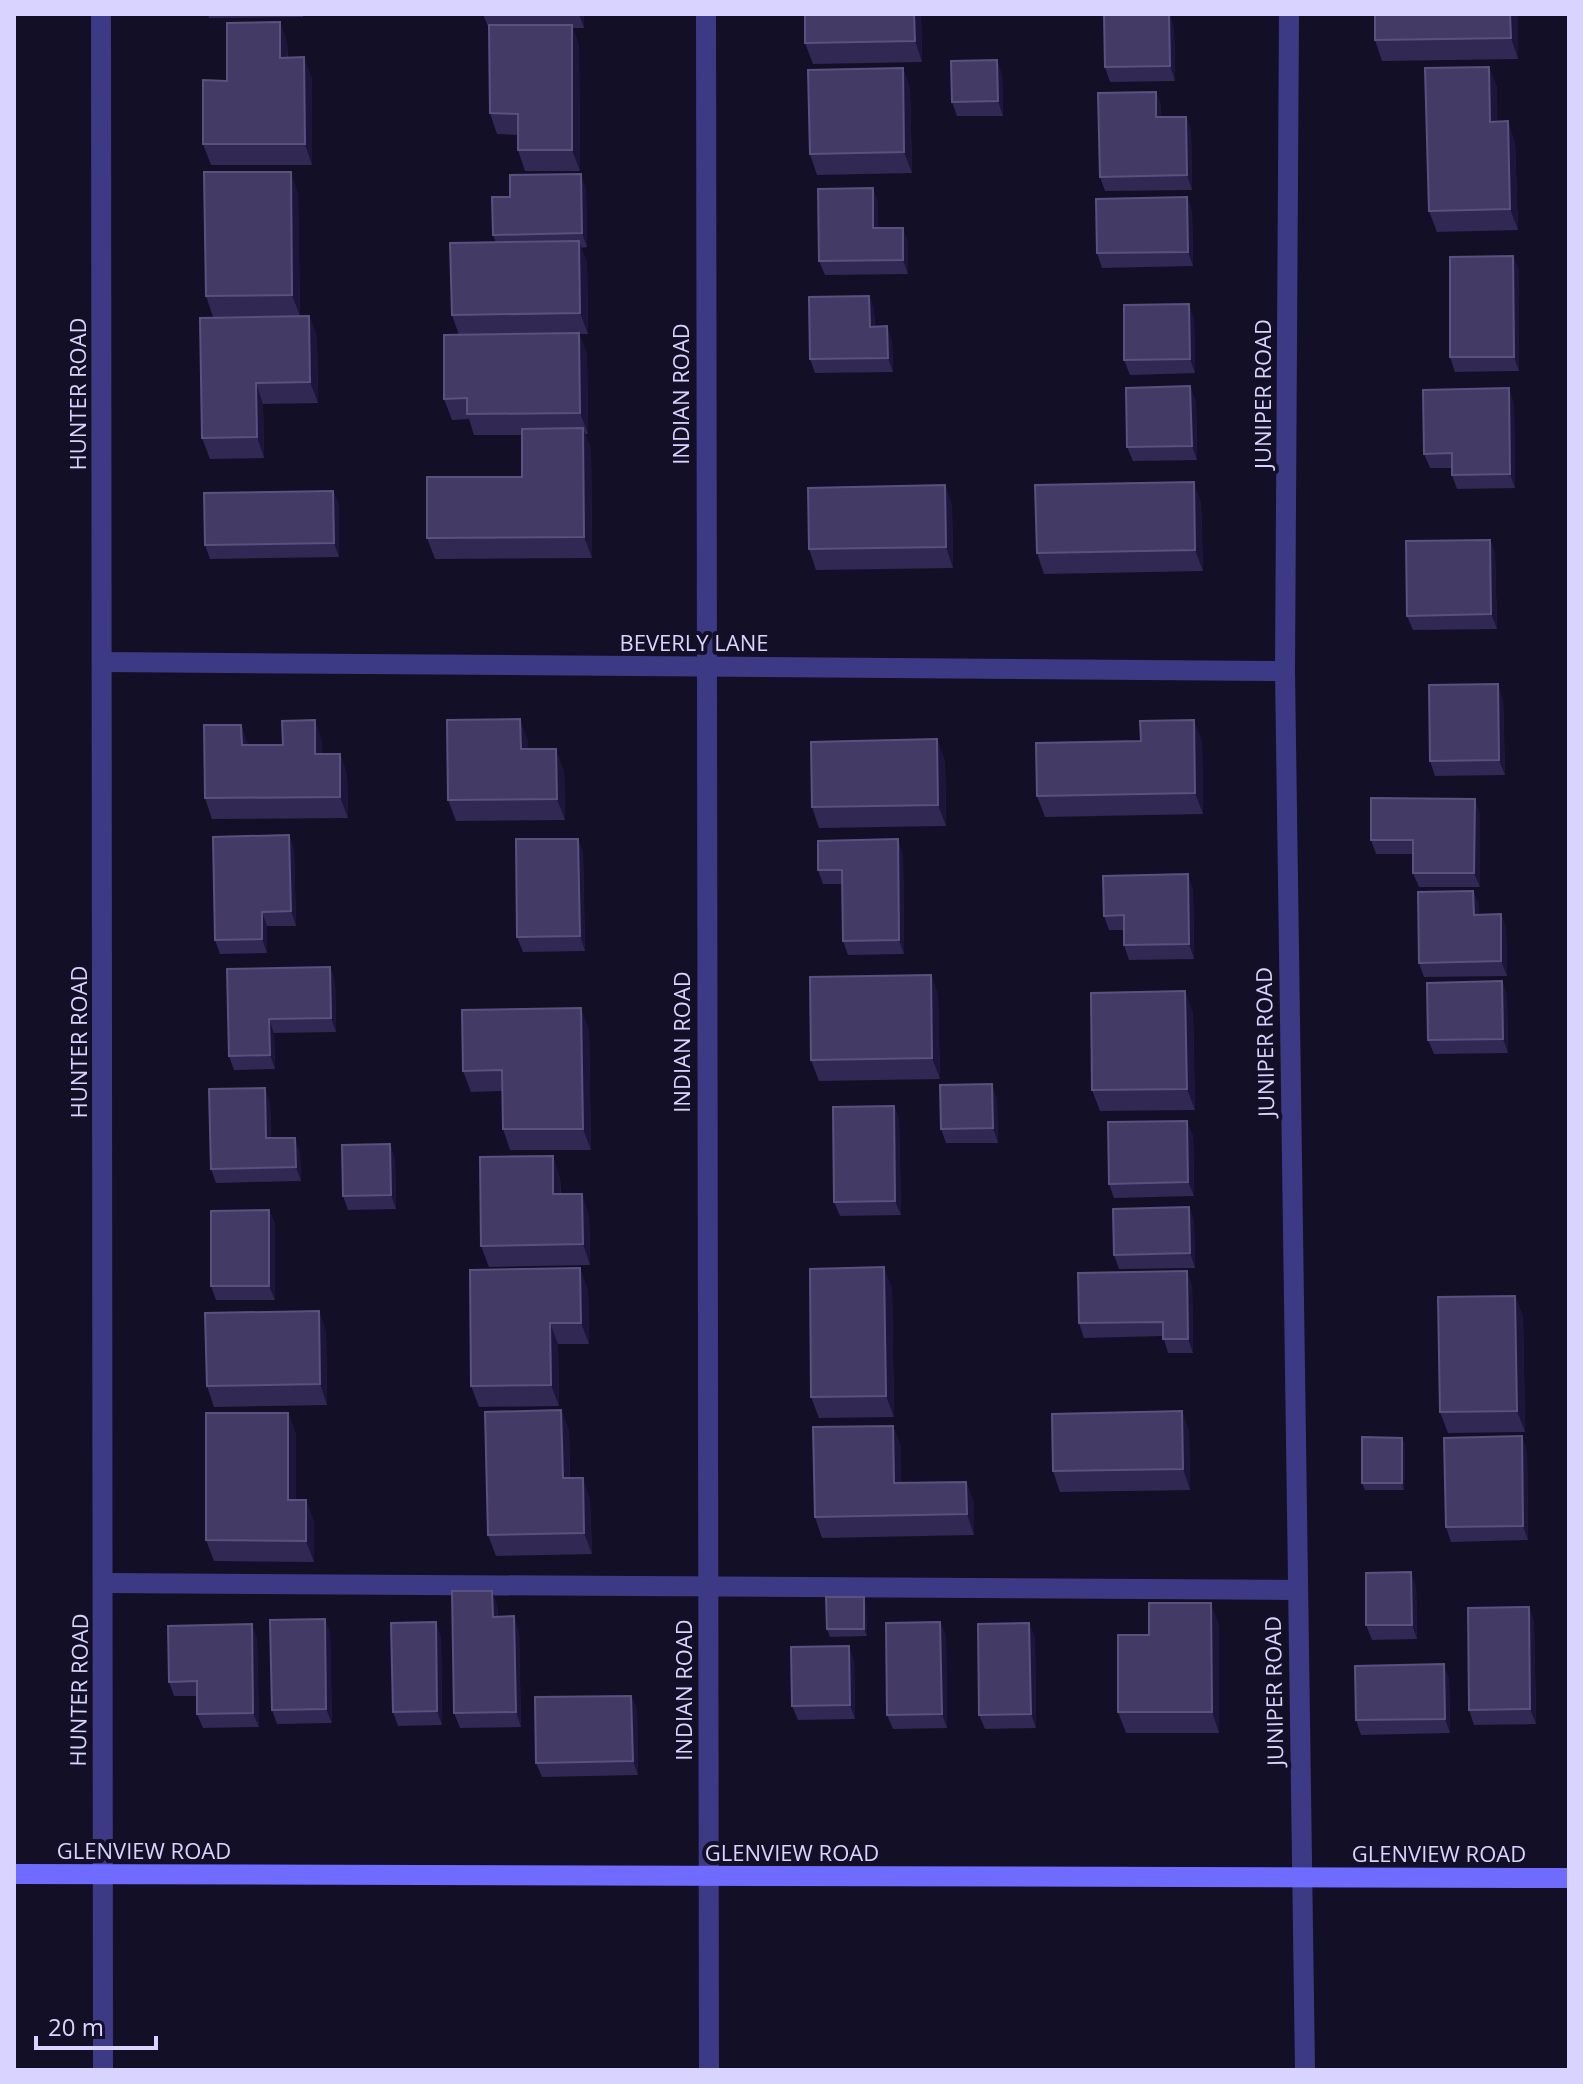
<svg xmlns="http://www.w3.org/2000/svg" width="1583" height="2084" font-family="'Open Sans',sans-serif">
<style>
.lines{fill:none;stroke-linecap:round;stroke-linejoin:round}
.service{stroke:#3d3a85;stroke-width:20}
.minor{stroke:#3d3a85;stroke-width:20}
.secondary{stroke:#6f6bff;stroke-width:20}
.wall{fill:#312854}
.shaded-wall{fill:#1d163a}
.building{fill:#433a66;stroke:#5a527e;stroke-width:2}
.labels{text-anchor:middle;stroke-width:8;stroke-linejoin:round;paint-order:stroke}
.street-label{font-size:22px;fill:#d9d4ff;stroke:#130f26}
</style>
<rect width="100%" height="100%" fill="#130f26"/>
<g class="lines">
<!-- service -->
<path class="service" d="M105,1583L1296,1590"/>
<!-- minor -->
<g class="minor">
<path d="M101,14L103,2070"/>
<path d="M706,14L709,2070"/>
<path d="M1289,14L1285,671L1305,2070"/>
<path d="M103,662L1285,671"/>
</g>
<!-- secondary -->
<path class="secondary" d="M14,1874L1569,1878"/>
</g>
<!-- wall -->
<g class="wall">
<path d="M208,14H303V17L209,18Z"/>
<path d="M483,14H584V28H573L579,46L580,171H525L518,150V135L497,134L490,113L489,29Z"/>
<path d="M921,14L922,62L813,64L805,43Z"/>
<path d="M1518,14V59L1382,61L1375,40Z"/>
<path d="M280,22L287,43L288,58L312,78V165H211L203,144Z"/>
<path d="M1174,27L1175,81L1110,82L1105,67Z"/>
<path d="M1489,67L1497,88V122L1515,142L1518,230L1437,232L1429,211Z"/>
<path d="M903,68L910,89L912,173L817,175L810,154Z"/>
<path d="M1002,74L1003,116H957L952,102Z"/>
<path d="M1156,92L1161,106V117H1186L1191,131L1192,190L1105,191L1100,177Z"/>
<path d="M586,188L587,247L581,248L587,262L588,334H579L587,354L588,434H585L591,449L592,558L435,559L427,538L522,477V435H474L469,419L452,420L444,399L459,335L452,315L496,243L493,235L510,197Z"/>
<path d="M298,193L300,316L213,317L206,296Z"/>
<path d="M1187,197L1192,212L1193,266L1102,268L1097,253Z"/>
<path d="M878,202V228L908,242V274L825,275L819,261Z"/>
<path d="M1513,256L1519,271V371L1455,372L1450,357Z"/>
<path d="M869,296L874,310L875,327L892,341L893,372L815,373L810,359Z"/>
<path d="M309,316L317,337L318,403L263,404L264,458L210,459L202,438Z"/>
<path d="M1194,318L1195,373L1130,375L1124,360Z"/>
<path d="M1196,401L1197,460L1133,461L1127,447Z"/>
<path d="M1514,403L1515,488L1457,489L1452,475V468H1430L1424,454Z"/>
<path d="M945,485L952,506L953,568L816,570L809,549Z"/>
<path d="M333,491L339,505V557L210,559L205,545Z"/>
<path d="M1201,503L1203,571L1044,574L1037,553Z"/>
<path d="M1490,540L1495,554L1497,629L1413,630L1407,616Z"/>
<path d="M1503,699L1505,775L1435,776L1430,761Z"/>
<path d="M528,740V749L564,770L565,820L456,821L448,800Z"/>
<path d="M322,741V754H340L347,775L348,818L212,819L205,798L249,745H283Z"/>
<path d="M1202,741L1203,814L1045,817L1037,796Z"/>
<path d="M945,760L946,826L819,828L812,807Z"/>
<path d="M1480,813V887H1419L1413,873V854H1376L1371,840Z"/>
<path d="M289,835L294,850L296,926H267V953L220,954L215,940Z"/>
<path d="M578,839L583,853L585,951L523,952L517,937Z"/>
<path d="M903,854L904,954L848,955L843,941L842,884H823L818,870Z"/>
<path d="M1193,889L1194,959L1129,960L1124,945V930H1109L1104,916Z"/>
<path d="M1473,891L1479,905V914H1501L1506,928L1507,976L1424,977L1419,963Z"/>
<path d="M330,967L335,982L336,1032L274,1033L275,1069L234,1070L229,1056L227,969Z"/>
<path d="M931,975L938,996L940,1079L819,1081L811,1060Z"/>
<path d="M1502,981L1507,996L1508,1053L1434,1054L1428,1040Z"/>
<path d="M1193,1012L1195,1110L1100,1111L1092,1090Z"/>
<path d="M589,1029L591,1150H510L503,1129L502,1091L471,1092L463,1071Z"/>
<path d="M997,1099L998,1143H946L941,1129Z"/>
<path d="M270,1102L271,1138L300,1152L301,1181L216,1183L211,1169Z"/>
<path d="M894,1106L899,1120L901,1215L840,1216L834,1202Z"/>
<path d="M1193,1135L1194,1196L1114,1198L1109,1184Z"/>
<path d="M395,1158L396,1209L348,1210L343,1196Z"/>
<path d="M560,1177L561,1194L589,1215L590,1265L489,1267L481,1246Z"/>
<path d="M1189,1207L1194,1222L1195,1268L1119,1269L1114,1255Z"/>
<path d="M269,1210L275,1224V1300H216L211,1286Z"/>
<path d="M1192,1285L1193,1353H1168L1163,1336L1084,1338L1079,1323Z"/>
<path d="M892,1288L894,1417L819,1418L811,1397Z"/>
<path d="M588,1289L589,1344H558L559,1406L479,1407L471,1386Z"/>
<path d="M1515,1296L1523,1317L1525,1432L1448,1433L1440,1412Z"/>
<path d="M319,1311L326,1332L327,1405L214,1407L207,1386Z"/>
<path d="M561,1410L569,1431L570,1478L590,1499L592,1554L496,1556L488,1535Z"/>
<path d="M1182,1411L1189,1432L1190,1490L1060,1492L1053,1471Z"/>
<path d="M288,1413L296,1434V1500L314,1521V1562L214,1561L206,1540Z"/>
<path d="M893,1426L901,1447V1483L966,1482L974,1503V1535L822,1538L815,1517Z"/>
<path d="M1402,1438L1405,1445L1404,1490H1365L1362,1483Z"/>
<path d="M1527,1450L1528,1540L1451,1542L1446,1527Z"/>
<path d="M1416,1586L1417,1639L1372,1640L1366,1625Z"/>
<path d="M866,1604L867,1636L830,1637L827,1629Z"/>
<path d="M497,1605L498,1617L519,1631L521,1727L460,1728L454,1713Z"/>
<path d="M1529,1607L1534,1622L1536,1724L1474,1725L1469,1710Z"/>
<path d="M325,1619L330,1633L332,1723L277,1724L272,1710Z"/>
<path d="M940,1622L946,1636L947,1728L893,1729L887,1715Z"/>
<path d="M1219,1624V1733H1126L1118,1712L1149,1635Z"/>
<path d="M441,1637L442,1725L398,1726L393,1712Z"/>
<path d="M1035,1637L1036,1728L985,1729L979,1715Z"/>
<path d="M257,1639L259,1727L203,1728L197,1714V1696H174L169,1682Z"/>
<path d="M854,1660L855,1719L798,1720L792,1706Z"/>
<path d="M1449,1678L1450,1733L1361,1735L1356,1720Z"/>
<path d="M631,1696L637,1710L638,1775L542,1777L536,1763Z"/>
</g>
<!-- shaded-wall -->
<g class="shaded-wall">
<path d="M579,14H584V28Z"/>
<path d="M914,14H921L922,62L915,41Z"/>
<path d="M1170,14L1174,27L1175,81L1170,66Z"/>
<path d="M1510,14H1518V59L1511,38Z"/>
<path d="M280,22L287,43L288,79L280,58Z"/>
<path d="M572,25L579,46L580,171L572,150Z"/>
<path d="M304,57L312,78V165L305,144Z"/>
<path d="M997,60L1002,74L1003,116L998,101Z"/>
<path d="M1489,67L1497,88L1498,143L1490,122Z"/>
<path d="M903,68L910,89L912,173L904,152Z"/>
<path d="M1156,92L1161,106L1162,132L1156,117Z"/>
<path d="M1186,117L1191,131L1192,190L1187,175Z"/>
<path d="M1508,121L1515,142L1518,230L1510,209Z"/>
<path d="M291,172L298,193L300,316L292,295Z"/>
<path d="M581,174L586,188L587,247L582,233Z"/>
<path d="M873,188L878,202L879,242L873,228Z"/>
<path d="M1187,197L1192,212L1193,266L1188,252Z"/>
<path d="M903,228L908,242V274L903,260Z"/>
<path d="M579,241L587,262L588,334L580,313Z"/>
<path d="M1513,256L1519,271V371L1514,357Z"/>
<path d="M869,296L874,310L875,341L870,327Z"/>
<path d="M1189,304L1194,318L1195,373L1190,359Z"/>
<path d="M309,316L317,337L318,403L310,382Z"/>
<path d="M887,326L892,341L893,372L888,358Z"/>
<path d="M579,333L587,354L588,434L580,413Z"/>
<path d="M256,383L263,404L264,458L257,437Z"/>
<path d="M1190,386L1196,401L1197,460L1192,446Z"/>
<path d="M1509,388L1514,403L1515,488L1510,474Z"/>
<path d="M583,428L591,449L592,558L584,537Z"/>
<path d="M1194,482L1201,503L1203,571L1195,550Z"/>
<path d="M945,485L952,506L953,568L946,547Z"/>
<path d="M333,491L339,505V557L334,543Z"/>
<path d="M1490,540L1495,554L1497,629L1491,614Z"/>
<path d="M1498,684L1503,699L1505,775L1499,760Z"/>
<path d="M520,719L528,740V770L521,749Z"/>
<path d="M315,720L322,741V775L315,754Z"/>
<path d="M1194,720L1202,741L1203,814L1195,793Z"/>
<path d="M241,725L249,746L242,745Z"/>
<path d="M937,739L945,760L946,826L938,805Z"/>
<path d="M556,749L564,770L565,820L557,799Z"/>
<path d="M340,754L347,775L348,818L340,797Z"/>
<path d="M1475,799L1480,813V887L1474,873Z"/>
<path d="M289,835L294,850L296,926L291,911Z"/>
<path d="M578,839L583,853L585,951L580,936Z"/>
<path d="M898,839L903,854L904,954L899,940Z"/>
<path d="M1188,874L1193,889L1194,959L1189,944Z"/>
<path d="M1473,891L1479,905V929L1474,915Z"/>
<path d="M262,912L267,926V953L262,939Z"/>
<path d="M1501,914L1506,928L1507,976L1501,961Z"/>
<path d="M330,967L335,982L336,1032L331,1018Z"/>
<path d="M931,975L938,996L940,1079L932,1058Z"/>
<path d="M1502,981L1507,996L1508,1053L1503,1039Z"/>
<path d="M1185,991L1193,1012L1195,1110L1187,1089Z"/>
<path d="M581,1008L589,1029L591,1150L583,1129Z"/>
<path d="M269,1019L274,1033L275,1069L270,1055Z"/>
<path d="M992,1084L997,1099L998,1143L993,1128Z"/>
<path d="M265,1088L270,1102L271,1153L266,1138Z"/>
<path d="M894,1106L899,1120L901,1215L895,1201Z"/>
<path d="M1187,1121L1193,1135L1194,1196L1188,1182Z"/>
<path d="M295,1138L300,1152L301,1181L296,1167Z"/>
<path d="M390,1144L395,1158L396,1209L391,1195Z"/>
<path d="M553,1156L560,1177L561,1215L553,1194Z"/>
<path d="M582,1194L589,1215L590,1265L583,1244Z"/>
<path d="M1189,1207L1194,1222L1195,1268L1190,1253Z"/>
<path d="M269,1210L275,1224V1300L269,1286Z"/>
<path d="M884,1267L892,1288L894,1417L886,1396Z"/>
<path d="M580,1268L588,1289L589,1344L581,1323Z"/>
<path d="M1187,1271L1192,1285L1193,1353L1188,1339Z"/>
<path d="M1515,1296L1523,1317L1525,1432L1517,1411Z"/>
<path d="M319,1311L326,1332L327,1405L320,1384Z"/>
<path d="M550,1323L558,1344L559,1406L551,1385Z"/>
<path d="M561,1410L569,1431L570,1499L563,1478Z"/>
<path d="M1182,1411L1189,1432L1190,1490L1183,1469Z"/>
<path d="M288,1413L296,1434V1521L288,1500Z"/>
<path d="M893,1426L901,1447L902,1504L894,1483Z"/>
<path d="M1522,1436L1527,1450L1528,1540L1523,1526Z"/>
<path d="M1402,1438L1405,1445L1404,1490L1402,1483Z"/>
<path d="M583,1478L590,1499L592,1554L584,1533Z"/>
<path d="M966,1482L974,1503V1535L967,1514Z"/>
<path d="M306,1500L314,1521V1562L306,1541Z"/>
<path d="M1411,1572L1416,1586L1417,1639L1412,1625Z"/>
<path d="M492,1591L497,1605L498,1631L493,1617Z"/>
<path d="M864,1597L866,1604L867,1636L864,1629Z"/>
<path d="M1211,1603L1219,1624V1733L1212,1712Z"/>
<path d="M1529,1607L1534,1622L1536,1724L1530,1709Z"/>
<path d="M514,1616L519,1631L521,1727L516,1712Z"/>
<path d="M325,1619L330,1633L332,1723L326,1709Z"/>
<path d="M436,1622L441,1637L442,1725L437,1711Z"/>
<path d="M940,1622L946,1636L947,1728L942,1714Z"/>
<path d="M1029,1623L1035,1637L1036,1728L1031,1714Z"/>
<path d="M252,1624L257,1639L259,1727L253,1713Z"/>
<path d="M849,1646L854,1660L855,1719L850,1705Z"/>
<path d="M1444,1664L1449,1678L1450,1733L1445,1719Z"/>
<path d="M631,1696L637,1710L638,1775L633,1761Z"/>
</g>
<!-- building -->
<g class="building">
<path d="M483,14H539L483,15Z"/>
<path d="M805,14H914L915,41L805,43Z"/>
<path d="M1104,14H1169L1170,66L1105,67Z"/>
<path d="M1375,14H1510L1511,38L1375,40Z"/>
<path d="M280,22V58L304,57L305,144H203V80L227,81V23Z"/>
<path d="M489,25H572V150H518V114L490,113Z"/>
<path d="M997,60L998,101L952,102L951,61Z"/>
<path d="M1489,67L1490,122L1508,121L1510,209L1429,211L1425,68Z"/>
<path d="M903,68L904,152L810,154L808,70Z"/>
<path d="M1156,92V117H1186L1187,175L1100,177L1098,93Z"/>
<path d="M204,172H291L292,295L206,296Z"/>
<path d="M581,174L582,233L493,235L492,197H510V175Z"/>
<path d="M873,188V228H903V260L819,261L818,189Z"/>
<path d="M1187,197L1188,252L1097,253L1096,199Z"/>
<path d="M579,241L580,313L452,315L450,243Z"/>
<path d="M1513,256L1514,357H1450V257Z"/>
<path d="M869,296L870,327L887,326L888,358L810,359L809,297Z"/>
<path d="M1189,304L1190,359L1124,360V305Z"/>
<path d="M309,316L310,382L256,383L257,437L202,438L200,318Z"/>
<path d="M579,333L580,413L467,414V398L444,399V335Z"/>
<path d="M1190,386L1192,446L1127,447L1126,388Z"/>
<path d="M1509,388L1510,474L1452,475V453L1424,454L1423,390Z"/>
<path d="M583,428L584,537L427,538V477H522V429Z"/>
<path d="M1194,482L1195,550L1037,553L1035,485Z"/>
<path d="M945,485L946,547L809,549L808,488Z"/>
<path d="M333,491L334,543L205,545L204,493Z"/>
<path d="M1490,540L1491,614L1407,616L1406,541Z"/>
<path d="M1498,684L1499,760L1430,761L1429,685Z"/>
<path d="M520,719L521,749H556L557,799L448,800L447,720Z"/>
<path d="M315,720V754H340V797L205,798L204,725H241L242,745H283L282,721Z"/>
<path d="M1194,720L1195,793L1037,796L1036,743L1141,741L1140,721Z"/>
<path d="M937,739L938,805L812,807L811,742Z"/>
<path d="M1371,798L1475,799L1474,873H1413V840H1371Z"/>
<path d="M289,835L291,911L262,912V939L215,940L213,837Z"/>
<path d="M516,839H578L580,936L517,937Z"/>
<path d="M898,839L899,940L843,941L842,870H818V841Z"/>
<path d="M1188,874L1189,944L1124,945V915L1104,916L1103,876Z"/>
<path d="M1473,891L1474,915L1501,914V961L1419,963L1418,892Z"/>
<path d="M330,967L331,1018L269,1019L270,1055L229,1056L227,969Z"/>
<path d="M931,975L932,1058L811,1060L810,977Z"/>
<path d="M1502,981L1503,1039L1428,1040L1427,983Z"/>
<path d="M1185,991L1187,1089L1092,1090L1091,993Z"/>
<path d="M581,1008L583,1129H503L502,1070L463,1071L462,1010Z"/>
<path d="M992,1084L993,1128L941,1129L940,1085Z"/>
<path d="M265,1088L266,1138H295L296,1167L211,1169L209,1089Z"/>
<path d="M894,1106L895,1201L834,1202L833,1107Z"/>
<path d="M1187,1121L1188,1182L1109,1184L1108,1122Z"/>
<path d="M390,1144L391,1195L343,1196L342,1145Z"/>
<path d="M553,1156V1194H582L583,1244L481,1246L480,1157Z"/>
<path d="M1189,1207L1190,1253L1114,1255L1113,1209Z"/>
<path d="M269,1210V1286H211V1211Z"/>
<path d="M884,1267L886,1396L811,1397L810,1269Z"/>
<path d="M580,1268L581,1323H550L551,1385L471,1386L470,1270Z"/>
<path d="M1187,1271L1188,1339H1163V1322L1079,1323L1078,1273Z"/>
<path d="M1515,1296L1517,1411L1440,1412L1438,1297Z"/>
<path d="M319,1311L320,1384L207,1386L205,1313Z"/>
<path d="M561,1410L563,1478H583L584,1533L488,1535L485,1412Z"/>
<path d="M1182,1411L1183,1469L1053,1471L1052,1414Z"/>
<path d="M206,1413H288V1500H306V1541L206,1540Z"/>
<path d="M893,1426L894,1483L966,1482L967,1514L815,1517L813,1427Z"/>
<path d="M1522,1436L1523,1526L1446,1527L1444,1438Z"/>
<path d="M1362,1437L1402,1438V1483H1362Z"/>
<path d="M1411,1572L1412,1625H1366V1573Z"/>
<path d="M452,1591H492L493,1617L514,1616L516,1712L454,1713Z"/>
<path d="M826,1597H864V1629H827Z"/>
<path d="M1149,1603H1211L1212,1712H1118V1635H1149Z"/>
<path d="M1529,1607L1530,1709L1469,1710L1468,1608Z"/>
<path d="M325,1619L326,1709L272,1710L270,1620Z"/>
<path d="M436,1622L437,1711L393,1712L391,1623Z"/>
<path d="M940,1622L942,1714L887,1715L886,1623Z"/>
<path d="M1029,1623L1031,1714L979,1715L978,1624Z"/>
<path d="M252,1624L253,1713L197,1714V1681L169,1682L168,1626Z"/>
<path d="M849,1646L850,1705L792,1706L791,1647Z"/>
<path d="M1444,1664L1445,1719L1356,1720L1355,1666Z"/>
<path d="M631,1696L633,1761L536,1763L535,1697Z"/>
</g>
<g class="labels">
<!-- street labels -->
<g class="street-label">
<text transform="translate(78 394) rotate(-90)" y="8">HUNTER ROAD</text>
<text transform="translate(681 394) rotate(-90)" y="8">INDIAN ROAD</text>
<text transform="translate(1263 394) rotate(-90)" y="8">JUNIPER ROAD</text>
<text x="694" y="651">BEVERLY LANE</text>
<text transform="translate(79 1042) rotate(-90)" y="8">HUNTER ROAD</text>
<text transform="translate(682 1042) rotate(-90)" y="8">INDIAN ROAD</text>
<text transform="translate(1265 1042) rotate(-91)" y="8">JUNIPER ROAD</text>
<text transform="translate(79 1690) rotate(-89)" y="8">HUNTER ROAD</text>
<text transform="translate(684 1690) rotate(-90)" y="8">INDIAN ROAD</text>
<text transform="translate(1274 1691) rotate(-91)" y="8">JUNIPER ROAD</text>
<text x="144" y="1859">GLENVIEW ROAD</text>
<text x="792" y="1861">GLENVIEW ROAD</text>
<text x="1439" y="1862">GLENVIEW ROAD</text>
</g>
</g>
<!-- border -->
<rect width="1583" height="2084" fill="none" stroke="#d9d4ff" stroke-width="32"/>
<!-- scale -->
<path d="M36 2036v12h120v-12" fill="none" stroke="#d9d4ff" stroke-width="4"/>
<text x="48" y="2036" font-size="24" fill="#d9d4ff" stroke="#130f26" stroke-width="6" paint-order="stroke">20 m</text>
</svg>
